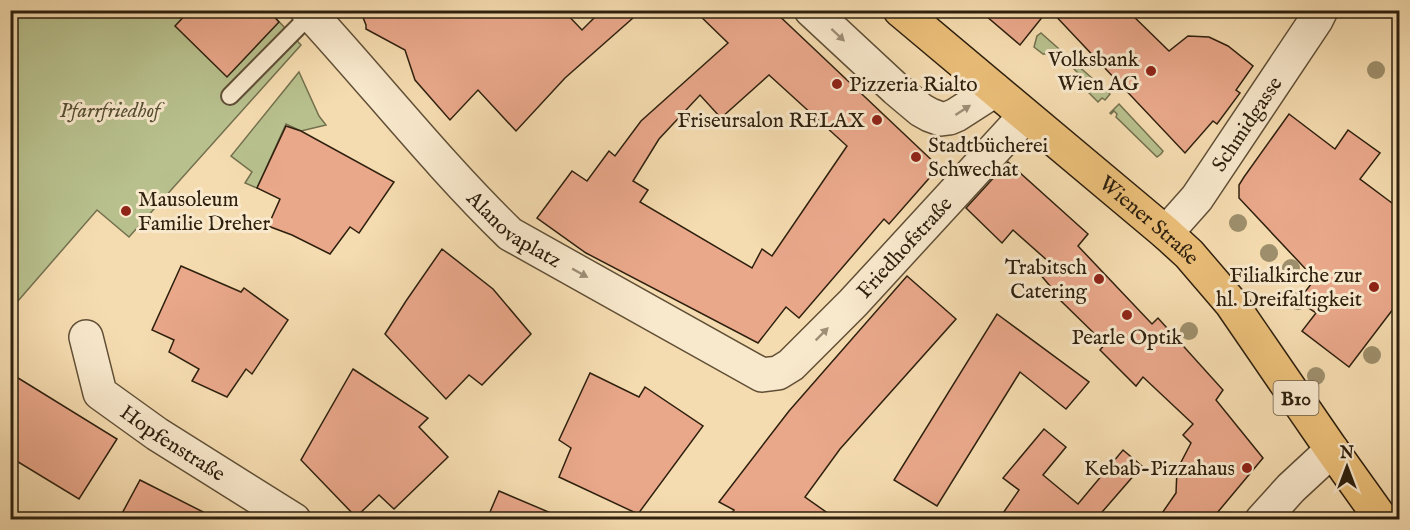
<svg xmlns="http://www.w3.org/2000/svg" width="1410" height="530" font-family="'IM FELL English',serif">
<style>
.green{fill:#b8c18e;stroke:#73704e;stroke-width:1.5}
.building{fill:#eaa88b;stroke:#2e200e;stroke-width:1.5;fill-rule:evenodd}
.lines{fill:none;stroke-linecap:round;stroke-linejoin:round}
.service-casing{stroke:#604f36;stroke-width:20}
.minor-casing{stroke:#604f36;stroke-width:36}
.tertiary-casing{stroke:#604f36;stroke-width:36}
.primary-casing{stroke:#2e200e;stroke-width:36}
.service{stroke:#f8e8cc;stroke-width:16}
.minor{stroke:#f8e8cc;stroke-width:33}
.tertiary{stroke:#f8e8cc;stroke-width:33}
.primary{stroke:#eabe78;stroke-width:33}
.tree{fill:#9e8f6c}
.oneway{fill:#9d8e76}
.poi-dot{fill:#8f2418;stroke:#f8e8cc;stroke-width:2}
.labels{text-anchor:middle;stroke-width:6;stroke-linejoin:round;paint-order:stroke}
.shield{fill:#f8e8cc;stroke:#6b5c47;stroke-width:1.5}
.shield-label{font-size:20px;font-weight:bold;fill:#2e200e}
.poi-label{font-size:21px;fill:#2e200e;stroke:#f8e8cc;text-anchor:end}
.park-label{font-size:21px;font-style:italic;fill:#575034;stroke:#f8e8cc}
.street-label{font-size:21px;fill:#2e200e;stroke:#f8e8cc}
</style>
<rect width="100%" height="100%" fill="#f5dcb0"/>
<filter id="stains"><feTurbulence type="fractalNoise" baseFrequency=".00333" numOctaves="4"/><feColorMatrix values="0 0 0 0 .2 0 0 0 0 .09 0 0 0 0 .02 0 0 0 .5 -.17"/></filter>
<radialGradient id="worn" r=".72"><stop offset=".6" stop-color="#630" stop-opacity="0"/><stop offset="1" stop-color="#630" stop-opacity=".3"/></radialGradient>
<!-- green -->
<g class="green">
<path d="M11,11H269L301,45L129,237L97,210L11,309Z"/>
<path d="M1041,33L1110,94L1105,100L1102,98L1098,102L1089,93L1093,88L1067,62L1063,66L1050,54H1043L1034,47L1037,36Z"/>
<path d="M299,72L319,116L326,125L301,131L286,124L257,188L245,183L252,172L231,156Z"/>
<path d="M1119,104L1163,151L1161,154L1157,157L1116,117L1117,114L1114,111L1111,114L1110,113Z"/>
</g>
<!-- building -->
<g class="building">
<path d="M190,10H268L279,22L227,77L175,26Z"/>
<path d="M360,10H563L582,30L602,10H642L565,78L516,131L478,90L450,120L415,80L405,50L366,29V25Z"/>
<path d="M694,10H773L939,167L889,224L884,219L799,318L786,307L758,343L586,253L537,218L572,171L587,181L609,151L615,156L641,121L728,43ZM769,75L847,146L772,256L762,249L752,268L640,202L648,190L633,181L659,139L700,95L721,118Z"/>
<path d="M979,10H1048L1020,45Z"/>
<path d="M1050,10H1127L1169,51L1188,36L1209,37L1228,46L1253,66L1236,90L1240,93L1217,124L1213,121L1185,153Z"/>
<path d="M1289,114L1335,149L1348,130L1380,153L1360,179L1400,209V300L1349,367L1302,331L1316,313L1298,301L1315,279L1239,198V185L1244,177Z"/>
<path d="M286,126L301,131L394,182L359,233L350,227L330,254L292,235L268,226L280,199L257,188Z"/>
<path d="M1008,162L1088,234L1078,246L1152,324L1158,318L1223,390L1216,400L1263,458L1212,519H1158L1176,493L1177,470L1191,443L1183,435L1193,424L1143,377L1136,386L1100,350L1105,344L1060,300L1061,299L1039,273L1049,262L1013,230L1002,243L966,208Z"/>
<path d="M442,249L493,289L531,334L482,385L469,375L446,399L385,334L406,301Z"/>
<path d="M181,266L241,292L244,288L288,320L252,374L246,369L227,397L192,381L199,369L169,352L174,340L152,330Z"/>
<path d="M907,276L956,319L840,449L805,497L836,519H727L734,510L719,502L789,411Z"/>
<path d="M997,314L1089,382L1066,409L1020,372L937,506L894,480Z"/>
<path d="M353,369L428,418L419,427L448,457L394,509L379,495L356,517L301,460Z"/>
<path d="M10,373L117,439L79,499L10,457Z"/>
<path d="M590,373L639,397L645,387L703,426L638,514L559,477L571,448L559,440Z"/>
<path d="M1044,429L1066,447L1043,475L1078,504L1123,450L1142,466L1096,519H999L1019,490L1003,478Z"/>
<path d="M140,480L217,519H119Z"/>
<path d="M499,491L565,519H487Z"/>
</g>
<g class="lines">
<defs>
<path id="service" d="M230,96L311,14"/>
<g id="minor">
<path id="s1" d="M307,10C376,85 438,164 510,234L762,375L778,373L791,365L853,303L1025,116"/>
<path d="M811,10L896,89L921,110L930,115L941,119L949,118L956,115L995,90"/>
<path id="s2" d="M1166,233L1197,198L1316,20L1321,10"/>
<path id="s3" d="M86,337L100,393L157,434L294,520"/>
</g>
<path id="tertiary" d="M1262,520L1291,488L1332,450"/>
<g id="primary">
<path id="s4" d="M900,10L1166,233L1189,254L1231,303L1332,450L1382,520"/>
</g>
</defs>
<!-- service casing -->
<use href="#service" class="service-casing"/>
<!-- minor casing -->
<use href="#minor" class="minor-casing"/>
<!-- tertiary casing -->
<use href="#tertiary" class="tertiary-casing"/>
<!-- primary casing -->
<use href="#primary" class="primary-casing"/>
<!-- service -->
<use href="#service" class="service"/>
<!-- minor -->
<use href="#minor" class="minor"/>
<!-- tertiary -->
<use href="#tertiary" class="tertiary"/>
<!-- primary -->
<use href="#primary" class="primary"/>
</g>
<!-- trees -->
<g class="tree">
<circle cx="1376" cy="70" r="9"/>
<circle cx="1238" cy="223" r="9"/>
<circle cx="1269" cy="253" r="9"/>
<circle cx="1291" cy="268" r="9"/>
<circle cx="1298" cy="301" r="9"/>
<circle cx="1189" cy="331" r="9"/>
<circle cx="1372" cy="355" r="9"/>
<circle cx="1316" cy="376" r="9"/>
</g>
<!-- one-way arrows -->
<defs><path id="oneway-solid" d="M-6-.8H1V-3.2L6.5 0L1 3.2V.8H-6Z" transform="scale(1.5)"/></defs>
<g class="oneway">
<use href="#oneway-solid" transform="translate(838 35) rotate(43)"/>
<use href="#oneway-solid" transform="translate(963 110) rotate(-33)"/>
<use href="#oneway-solid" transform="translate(580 273) rotate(29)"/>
<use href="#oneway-solid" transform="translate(822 334) rotate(-45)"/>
</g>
<!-- markers -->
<g class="poi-dot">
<circle cx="1151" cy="71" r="6"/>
<circle cx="837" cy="84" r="6"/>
<circle cx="877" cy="120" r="6"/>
<circle cx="916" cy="157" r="6"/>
<circle cx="126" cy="211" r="6"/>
<circle cx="1099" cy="279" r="6"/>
<circle cx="1374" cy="287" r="6"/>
<circle cx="1127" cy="315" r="6"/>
<circle cx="1247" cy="468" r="6"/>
</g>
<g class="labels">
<!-- shield labels -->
<rect class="shield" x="1273.5" y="381" width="45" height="34" rx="4.5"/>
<g class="shield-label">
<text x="1296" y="405">B10</text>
</g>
<!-- poi labels -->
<g class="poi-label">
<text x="1139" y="66">Volksbank<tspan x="1139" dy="24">Wien AG</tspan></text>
<text x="849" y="91" text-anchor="start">Pizzeria Rialto</text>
<text x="865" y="127">Friseursalon RELAX</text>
<text x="928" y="152" text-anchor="start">Stadtbücherei<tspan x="928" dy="24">Schwechat</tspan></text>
<text x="138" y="206" text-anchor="start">Mausoleum<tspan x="138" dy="24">Familie Dreher</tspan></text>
<text x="1087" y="274">Trabitsch<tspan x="1087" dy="24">Catering</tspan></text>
<text x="1362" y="282">Filialkirche zur<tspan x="1362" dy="24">hl. Dreifaltigkeit</tspan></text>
<text x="1127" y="344" text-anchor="middle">Pearle Optik</text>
<text x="1235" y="475">Kebab-Pizzahaus</text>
</g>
<!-- park labels -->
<g class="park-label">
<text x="110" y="117">Pfarrfriedhof</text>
</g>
<!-- street labels -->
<g class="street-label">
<text dy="7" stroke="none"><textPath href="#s2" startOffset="136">Schmidgasse</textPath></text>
<text dy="7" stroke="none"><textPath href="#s4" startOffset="326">Wiener Straße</textPath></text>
<text dy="7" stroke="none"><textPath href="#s1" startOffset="303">Alanovaplatz</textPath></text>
<text dy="7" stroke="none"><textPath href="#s1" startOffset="786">Friedhofstraße</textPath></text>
<text dy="7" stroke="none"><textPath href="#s3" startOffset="146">Hopfenstraße</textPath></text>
</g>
</g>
<!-- margin -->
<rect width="1410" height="530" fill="none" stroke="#f5dcb0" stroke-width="36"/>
<rect x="12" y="12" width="1386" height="506" fill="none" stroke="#2e200e" stroke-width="3"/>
<rect x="18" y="18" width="1374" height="494" fill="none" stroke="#2e200e" stroke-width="1.5"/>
<!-- north arrow -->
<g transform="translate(1347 467)" stroke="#f8e8cc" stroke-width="4.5" paint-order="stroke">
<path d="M0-4.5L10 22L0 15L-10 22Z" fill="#2e200e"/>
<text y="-9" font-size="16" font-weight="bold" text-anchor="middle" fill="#2e200e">N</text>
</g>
<rect width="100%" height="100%" filter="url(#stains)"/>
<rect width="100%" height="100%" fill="url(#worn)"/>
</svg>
